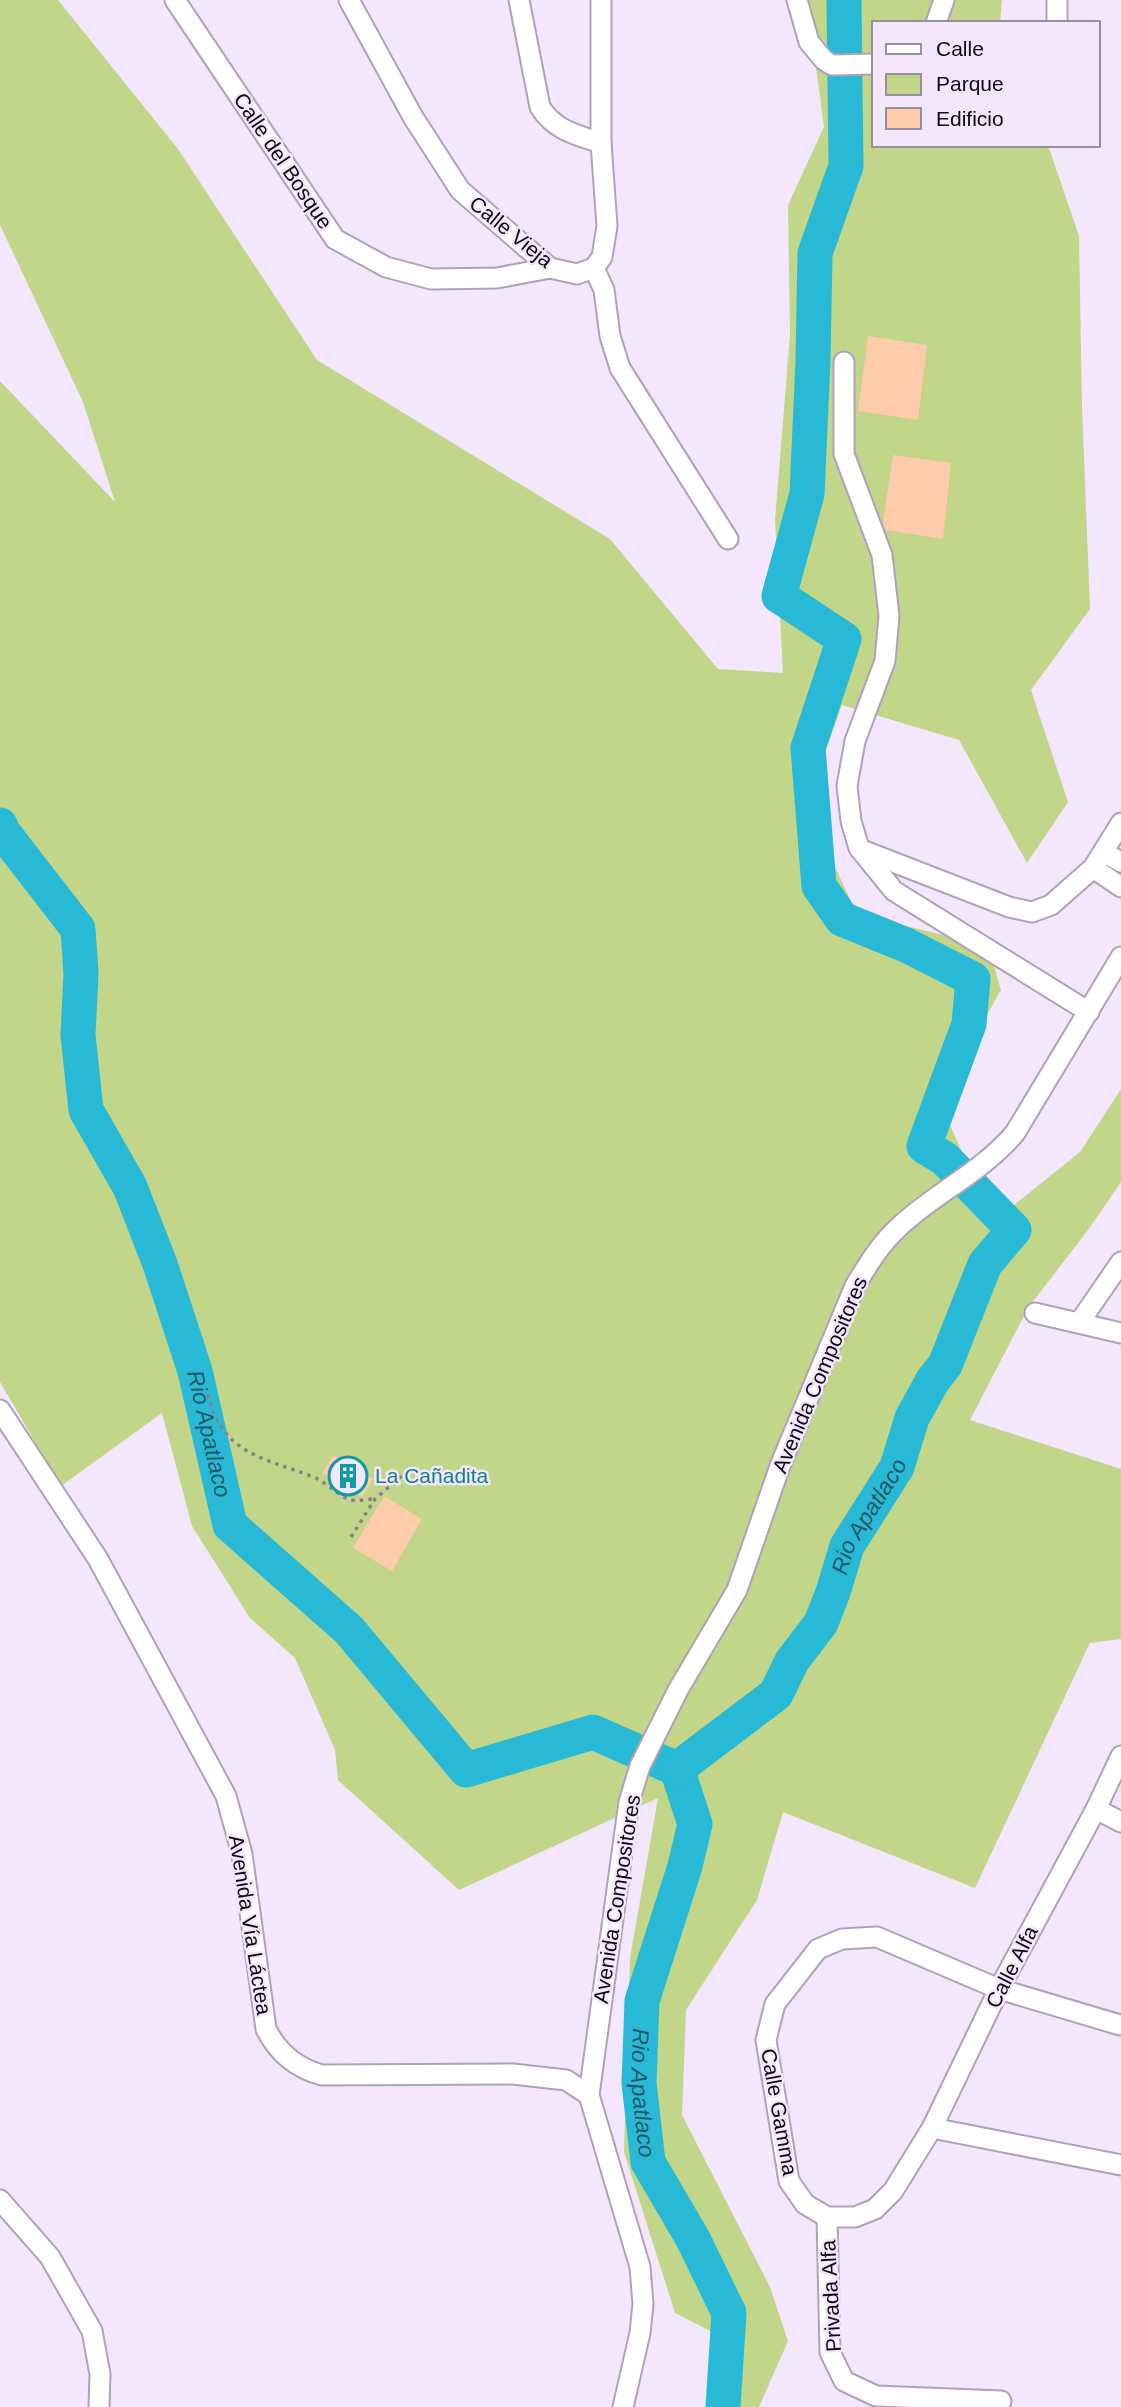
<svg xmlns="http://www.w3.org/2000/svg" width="1121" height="2407" font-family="Arial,sans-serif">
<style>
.green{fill:#c1d688}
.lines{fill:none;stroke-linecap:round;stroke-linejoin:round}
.river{stroke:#28b9d6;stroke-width:35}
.building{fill:#ffccab}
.minor-casing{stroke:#b1a0ba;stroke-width:23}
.path{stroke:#8b8090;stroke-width:3.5;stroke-dasharray:3.5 5;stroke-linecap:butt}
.minor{stroke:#fff;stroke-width:19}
.labels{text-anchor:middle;stroke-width:5;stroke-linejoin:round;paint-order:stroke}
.street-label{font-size:21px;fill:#0f0912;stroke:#f4e6fc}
.culture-label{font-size:21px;fill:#0d838f;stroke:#f4e6fc;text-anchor:start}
.water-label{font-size:23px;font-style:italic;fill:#205764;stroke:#f4e6fc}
</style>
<rect width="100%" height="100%" fill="#f4e6fc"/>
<!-- green -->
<path class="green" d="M0,0H58L178,149L317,360L610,539L718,669L783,673L775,520L790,335L788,205L824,127L807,0H1002L1000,23H874V145H1048L1079,236L1082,407L1090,609L1031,690L1068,802L1027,863L959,740L842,705L806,805L857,914L988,946L1001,990L939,1100L993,1222L1080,1152L1121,1089V1182L1088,1230L1028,1308L970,1420L1121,1469V1639L1090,1643L975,1888L783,1812L757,1900L686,2010L682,2115L770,2287L788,2341L759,2407H707L716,2334L675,2313L624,2152L630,1958L658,1798L459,1890L338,1780L335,1750L295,1658L250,1618L192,1526L162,1413L61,1486L0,1382V381L115,502L83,402L0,225Z"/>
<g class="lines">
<!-- river -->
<g class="river">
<path id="s1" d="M0,825L3,832L78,929L81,974L78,1035L86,1110L130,1187L160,1264L195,1371L230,1525L349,1630L466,1770L593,1732L677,1769L695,1824L685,1866L642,2001L639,2083L648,2162L693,2239L729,2313L723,2407"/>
<path id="s2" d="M677,1769L776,1694L792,1661L821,1623L833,1592L847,1546L897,1467L912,1418L933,1380L945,1365L985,1264L1014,1230L945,1159L924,1146L969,1024L973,979L906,945L842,919L819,886L808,748L844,639L779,596L807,494L813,361L815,253L846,166L844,0"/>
</g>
</g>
<!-- building -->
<g class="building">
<path d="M868,336L927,345L918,420L858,411Z"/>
<path d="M893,455L951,463L943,539L886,530L883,523Z"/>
<path d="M333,1455L373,1479L362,1497L322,1473Z"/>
<path d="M384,1496L422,1519L392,1571L353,1548Z"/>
</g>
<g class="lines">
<defs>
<g id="minor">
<path d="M175,0L335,239L386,267L431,279L497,278L550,268"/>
<path d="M349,0L413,117L460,190L550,268L577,274L594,268L602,257L607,226L601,143V0"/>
<path d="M519,0L540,107C554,130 576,135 601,143"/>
<path d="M797,0L809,42L824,60L832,65L874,64"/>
<path d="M936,23L944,0"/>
<path d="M1057,23V0"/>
<path d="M594,268L604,290L610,336L620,368L728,539"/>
<path d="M844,362V454L882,555L889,616L885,661L855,741L847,786L851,821L859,848L894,891L1089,1012"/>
<path d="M862,850L1009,907L1032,912L1051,905L1093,868L1121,823"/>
<path d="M1103,852L1121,862"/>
<path d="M1093,868L1121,887"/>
<path d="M1035,1313L1121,1333"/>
<path d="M1079,1323L1121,1262"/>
<path d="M0,1410L98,1559L226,1796L242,1854L266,2029C278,2053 296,2068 322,2075L513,2074L566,2080L589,2095"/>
<path d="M1096,1809L1121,1822"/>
<path d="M1120,2025L999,1989L877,1937L842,1939L818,1949L775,2004L766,2040L789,2181L805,2204L827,2217H855L875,2209L893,2191L932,2128L999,1989L1096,1809L1121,1756"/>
<path d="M932,2128L1121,2165"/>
<path d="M0,2200L50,2257L92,2331L100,2374L99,2407"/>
<path d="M827,2217L830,2352L844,2381L876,2396L1001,2401"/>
<path d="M623,2407L640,2333L643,2304L640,2267L589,2095L629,1802L640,1766L678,1690L737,1590L780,1466L855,1286C868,1264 881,1243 901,1225C937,1192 983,1171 1015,1133L1121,957"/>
</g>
</defs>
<!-- minor casing -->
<use href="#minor" class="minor-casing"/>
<!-- path -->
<g class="path">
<path d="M208,1394C221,1453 263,1458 311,1476C325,1481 335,1493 348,1499C355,1502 367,1499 375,1499"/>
<path d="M351,1537L375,1499L412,1467"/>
</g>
<!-- minor -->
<use href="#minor" class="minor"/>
</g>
<!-- icons -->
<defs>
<symbol id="building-ring" viewBox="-11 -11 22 22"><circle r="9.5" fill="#f4e6fc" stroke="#0f9aa8" stroke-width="1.5"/><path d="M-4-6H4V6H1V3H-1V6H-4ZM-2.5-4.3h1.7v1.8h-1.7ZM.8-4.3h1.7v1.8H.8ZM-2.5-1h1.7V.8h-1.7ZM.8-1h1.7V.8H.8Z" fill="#0f9aa8"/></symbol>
</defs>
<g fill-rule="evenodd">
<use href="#building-ring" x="326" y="1454" width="44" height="44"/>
</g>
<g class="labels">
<!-- street labels -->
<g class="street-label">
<text transform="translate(283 161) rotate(56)" y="7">Calle del Bosque</text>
<text transform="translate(511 232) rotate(39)" y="7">Calle Vieja</text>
<text transform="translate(820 1375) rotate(-67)" y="7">Avenida Compositores</text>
<text transform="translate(617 1899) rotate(-81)" y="7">Avenida Compositores</text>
<text transform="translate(250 1925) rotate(81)" y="7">Avenida Vía Láctea</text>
<text transform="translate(1012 1967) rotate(-63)" y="7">Calle Alfa</text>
<text transform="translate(779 2112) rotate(80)" y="7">Calle Gamma</text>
<text transform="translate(831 2296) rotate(-93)" y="7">Privada Alfa</text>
</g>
<!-- culture labels -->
<g class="culture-label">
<text x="375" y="1483">La Cañadita</text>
</g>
<!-- water labels -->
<g class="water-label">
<text dy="8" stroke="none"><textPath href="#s1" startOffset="660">Rio Apatlaco</textPath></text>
<text dy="8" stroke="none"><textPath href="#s2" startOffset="326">Rio Apatlaco</textPath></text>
<text dy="8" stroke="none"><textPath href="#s1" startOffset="1654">Rio Apatlaco</textPath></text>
</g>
</g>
<!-- legend -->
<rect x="872" y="21" width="228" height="126" fill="#f4e6fc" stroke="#988e9e" stroke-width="2"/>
<rect x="886" y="44" width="35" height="10" fill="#ffffff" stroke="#988e9e" stroke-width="2"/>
<text x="936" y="56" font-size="21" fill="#0f0912">Calle</text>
<rect x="886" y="74" width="35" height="21" fill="#c1d688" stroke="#988e9e" stroke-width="2"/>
<text x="936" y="91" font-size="21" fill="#0f0912">Parque</text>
<rect x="886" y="108" width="35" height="21" fill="#ffccab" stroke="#988e9e" stroke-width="2"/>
<text x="936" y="126" font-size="21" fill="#0f0912">Edificio</text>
</svg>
